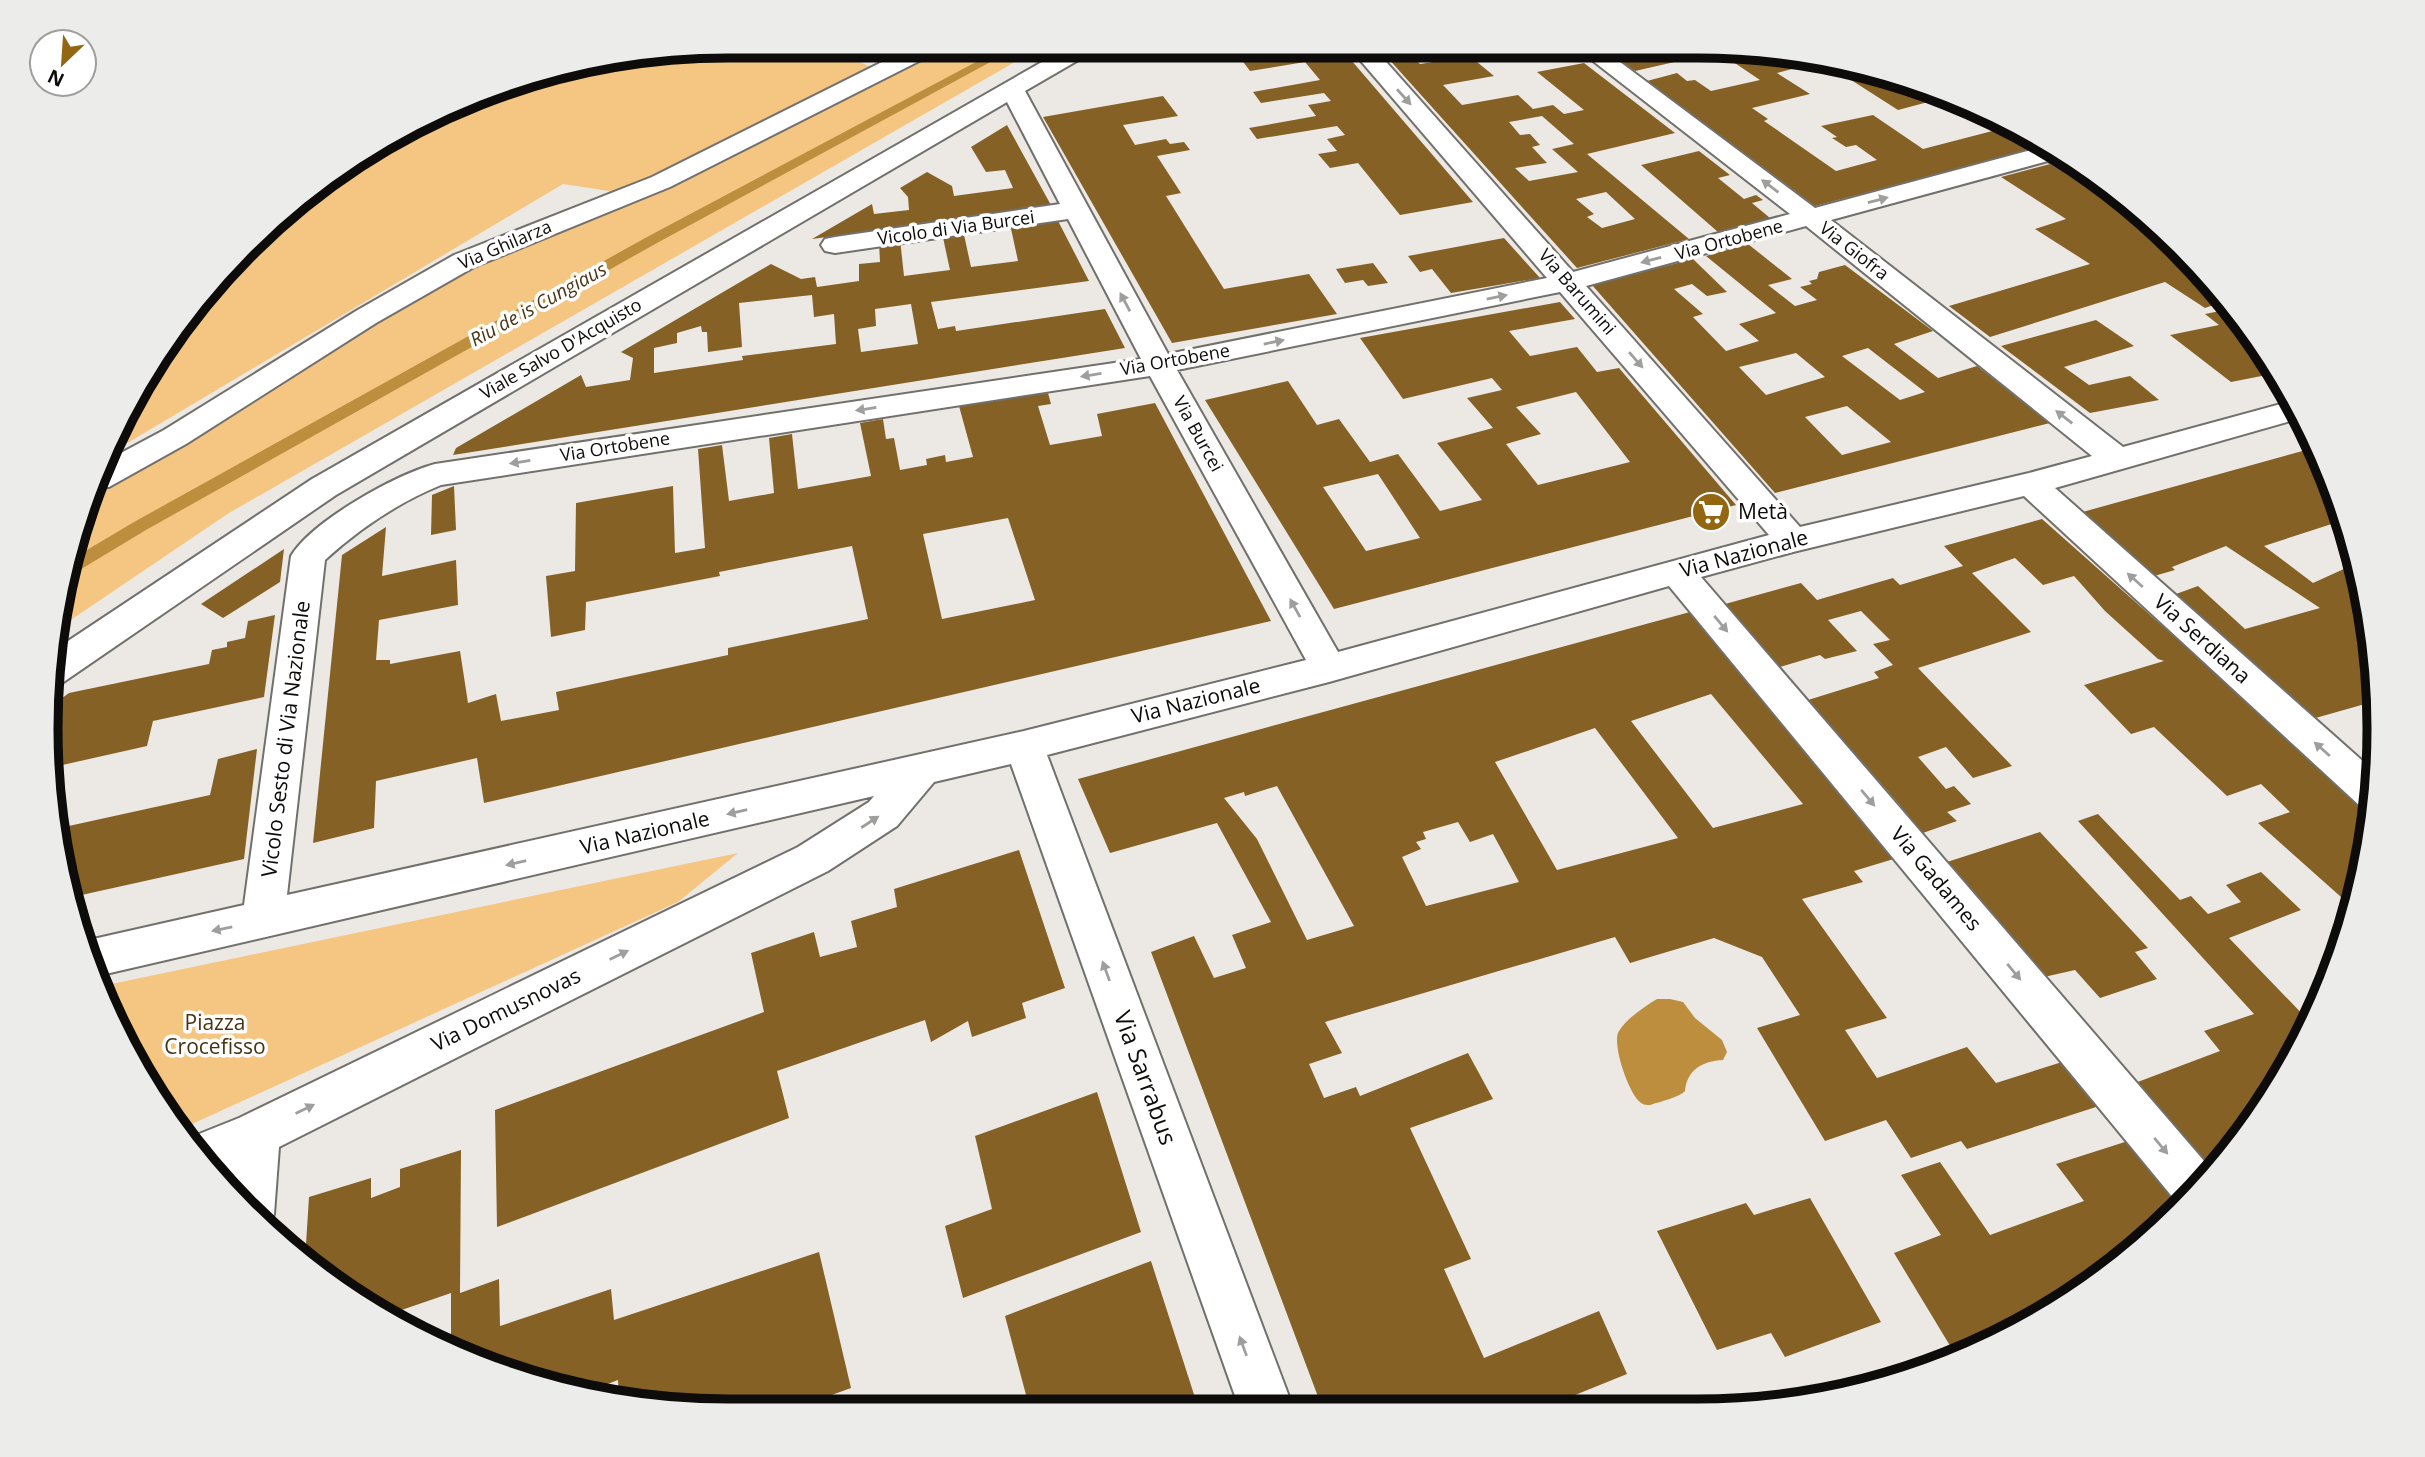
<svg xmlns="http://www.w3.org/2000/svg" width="2425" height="1457" font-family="'Open Sans',sans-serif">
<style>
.green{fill:#f4c682}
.water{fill:#be8e3f}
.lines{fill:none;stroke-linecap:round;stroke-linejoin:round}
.stream{fill:#be8e3f;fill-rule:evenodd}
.building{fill:#856125;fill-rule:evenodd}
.minor-casing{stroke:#72706c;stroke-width:4}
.minor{fill:#fff;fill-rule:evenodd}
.oneway{fill:#9e9e9d}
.labels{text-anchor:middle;stroke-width:7;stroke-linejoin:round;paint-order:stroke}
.far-street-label{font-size:18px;fill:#0d0c0a;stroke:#fff}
.far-water-label{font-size:19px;font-style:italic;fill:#493413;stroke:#fff}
.poi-label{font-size:21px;fill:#0d0c0a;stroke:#fff;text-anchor:start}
.street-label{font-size:21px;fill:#0d0c0a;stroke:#fff}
.park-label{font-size:21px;fill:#483412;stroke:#fff}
.near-street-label{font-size:24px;fill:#0d0c0a;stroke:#fff}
.rim{fill:none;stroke:#0d0c0a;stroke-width:9}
</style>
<rect width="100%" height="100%" fill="#ece9e5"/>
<!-- green -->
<g class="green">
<path d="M729,46H818L892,75L946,46H1043L229,513L53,632L82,509L90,491L133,474L440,283L610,210L613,200L609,191L563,184L109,454L161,349L187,317L208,313L223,273L245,246L313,186L426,116L509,82Z"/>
<path d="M738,853L678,902L179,1130L102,986Z"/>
</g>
<!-- water -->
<path class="water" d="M1657,999H1670L1683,1002L1695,1018L1722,1040L1727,1052L1723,1060C1702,1061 1687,1070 1685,1091C1680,1097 1659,1102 1650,1105C1646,1105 1643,1105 1640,1102C1629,1094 1611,1043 1619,1031C1627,1018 1644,1007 1657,999Z"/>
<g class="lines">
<!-- stream -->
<path class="stream" d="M1006,46H1020L657,243L146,530L73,574L66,576L70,560L134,522L647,237Z"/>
</g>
<!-- building -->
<g class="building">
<path d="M1260,46H1339L1473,202L1400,215L1358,163L1330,168L1318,154L1337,151L1327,139L1345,135L1337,126L1257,139L1249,128L1316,116L1308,105L1331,101L1324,93L1261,103L1253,92L1320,80L1305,62L1250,71L1241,59L1266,55Z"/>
<path d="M1377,46L1415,47L1406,49L1420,64L1452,59L1441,48L1459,47L1494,76L1443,85L1462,105L1518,95L1533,109L1553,105L1564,114L1584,110L1537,72L1584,63L1675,133L1587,154L1689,239L1577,268ZM1542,116L1574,144L1552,149L1578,172L1529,181L1515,168L1547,163L1532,147L1540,145L1530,134L1520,135L1509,122ZM1606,192L1635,219L1602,228L1587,217L1594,214L1576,199Z"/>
<path d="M1602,47H1676L1692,58L1635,71Z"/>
<path d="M1711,47H1738L1747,53L1757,50L1818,62L1777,73L1810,94L1752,108L1768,119L1764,121L1836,171L1877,160L1856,145L1846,147L1832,138L1837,137L1821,126L1873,115L1923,149L2000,129L2033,149L1815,206L1647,81L1677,73L1687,81L1695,80L1711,91L1760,80Z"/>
<path d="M1871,73L1916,82L1947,97L1898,110L1848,78Z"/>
<path d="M1163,96L1178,116L1123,125L1135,145L1166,139L1170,144L1184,142L1190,150L1157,156L1181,193L1166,196L1224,289L1309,274L1337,314L1172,343L1043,117Z"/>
<path d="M1007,125L1052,207L812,239L872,204L874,214L909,210L908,197L900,188L927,172L952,186L954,196L1013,188L1005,170L986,172L971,147Z"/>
<path d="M1699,151L1730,175L1718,178L1744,199L1756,195L1763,200L1752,203L1770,218L1718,232L1641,165Z"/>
<path d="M2054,163L2151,222L2180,246L2225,301L2205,308L2165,282L1990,337L1949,306L2090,264L2035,229L2066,219L2001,177Z"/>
<path d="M1056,217L1089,281L931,302L938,329L955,326L956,331L1105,309L1125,348L453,455L456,448L581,375L586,387L630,380L633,358L621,352L771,264L801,279L815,277L817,287L859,281V264L880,262L879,242L900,239L904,276L950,270L942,233L963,230L971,267L1018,261L1010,224ZM812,295L814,317L834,314L836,344L742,356L743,360L654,373V348L677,343V333L701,326L702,332H707L708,352L742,347L739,303ZM911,304L918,344L861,352L858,329L876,326L875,309Z"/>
<path d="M1504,238L1540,278L1451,293L1432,269L1420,272L1408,256Z"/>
<path d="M1748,244L1792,279L1768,285L1795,306L1817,300L1800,287L1812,284L1809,281L1817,279L1819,272L1845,265L1933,331L1894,344L1938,378L1977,366L2050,423L1775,493L1592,285L1693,259L1727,292L1707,296L1692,284L1674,289L1703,314L1693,317L1726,351L1759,341L1739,324L1776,313L1706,256ZM1868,348L1925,392L1900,400L1842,356ZM1796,353L1825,377L1766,395L1739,367ZM1847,406L1891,442L1842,455L1805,417Z"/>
<path d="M1373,263L1388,283L1368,286L1363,280L1345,283L1336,269Z"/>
<path d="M1560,302L1575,319L1509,331L1530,356L1577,347L1597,372L1619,368L1736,505L1334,609L1205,400L1288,381L1317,425L1339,419L1370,462L1398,454L1440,511L1482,500L1437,443L1493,428L1467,398L1502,390L1492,378L1403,399L1360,338ZM1576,392L1630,462L1538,485L1506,444L1541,434L1516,407ZM1378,474L1420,538L1366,551L1323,487Z"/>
<path d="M2220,311L2233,322L2241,320L2265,349L2277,373L2231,382L2170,335L2219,325L2205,314Z"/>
<path d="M2096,320L2134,346L2064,367L2089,385L2130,376L2159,400L2090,413L2001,346Z"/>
<path d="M1048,393L1051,404L1038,406L1050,445L1102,436L1097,414L1155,403L1271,621L484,803L477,758L376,781L374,828L313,843L342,555L386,527L382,576L456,560L458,605L379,620L376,660H390V664L460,651L468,703L496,694L501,721L559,710L556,692L728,655V648L868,619L852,546L719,572L720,576L586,602L585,630L551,637L546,576L575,571L576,503L673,486L675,553L705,548L698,449L722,445L729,501L774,493L769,438L792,434L798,489L871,476L860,423L883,419L886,439L894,438L900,470L927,465L926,459L945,455L946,462L973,457L959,406ZM1008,518L1035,600L942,619L923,534Z"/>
<path d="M2317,447L2328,468L2344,520L2264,546L2313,583L2357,563L2366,596L2378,715L2365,704L2312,719L2176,594L2198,586L2245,629L2320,608L2226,546L2172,567L2175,570L2154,576L2079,513Z"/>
<path d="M454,486L456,530L431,535L432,495Z"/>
<path d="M2042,519L2292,741L2371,817L2366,862L2357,892L2341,897L2258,823L2290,812L2261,784L2227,796L2154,727L2131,734L2084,685L2164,661L2158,659L2105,611L2074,576L2043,585L2015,558L1972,573L2031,632L1918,668L2012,766L1973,778L1946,747L1918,757L1946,789L1954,786L1971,804L1947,812L1957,821L1920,834L1899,804L1808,700L1879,678L1874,672L1893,665L1873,644L1890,640L1861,611L1828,620L1857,651L1825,659L1820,655L1780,667L1725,604L1801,583L1817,600L1893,578L1900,585L1963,566L1944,546Z"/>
<path d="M284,549L280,582L223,618L201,604Z"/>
<path d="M1690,612L1897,858L1854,871L1863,882L1802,899L1887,1018L1845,1030L1877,1078L1967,1047L1996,1083L2062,1062L2099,1106L1967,1149L1961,1141L1911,1158L1886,1120L1825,1141L1757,1028L1800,1015L1762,957L1714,938L1630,963L1615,937L1325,1022L1342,1053L1309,1064L1324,1098L1356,1087L1360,1096L1468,1053L1493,1099L1410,1128L1471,1259L1444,1269L1484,1358L1599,1311L1627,1374L1538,1410H1323L1151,952L1194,936L1214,978L1246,968L1232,935L1271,922L1217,823L1110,853L1078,779ZM1711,694L1803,804L1713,828L1631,721ZM1595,728L1678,838L1557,870L1495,762ZM1277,786L1354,926L1307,940L1257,839L1224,798L1244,792L1245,796ZM1458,822L1470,842L1493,834L1519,882L1426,906L1402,857L1421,849L1416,842L1426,839L1423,832Z"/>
<path d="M275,615L264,697L153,721L147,746L49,768L46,729L47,709L69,693L209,664L212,650L227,647V642L245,638L248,621Z"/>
<path d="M257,749L244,859L68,898L59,861L55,829L210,795L218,759Z"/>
<path d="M2098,814L2180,900L2191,896L2208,914L2241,902L2226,885L2261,872L2301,910L2229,938L2310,1022L2264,1108L2210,1170L2135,1083L2220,1051L2204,1031L2254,1014L2078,821Z"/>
<path d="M2040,832L2148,948L2135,952L2157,979L2100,998L2075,970L2044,977L1947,862Z"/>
<path d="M1019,850L1065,988L1022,1003L1026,1018L972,1037L968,1021L931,1042L925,1020L777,1071L789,1118L497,1227L495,1110L764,1012L751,953L814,932L820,957L857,947L851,921L897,907L894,889Z"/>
<path d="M1097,1092L1141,1232L963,1298L945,1226L992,1209L975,1136Z"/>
<path d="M2128,1141L2179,1205L2147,1242L2038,1320L1955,1354L1894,1253L1941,1235L1901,1175L1940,1162L1990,1235L2084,1201L2056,1164Z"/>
<path d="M461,1150L460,1293L499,1279L500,1326L611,1289L614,1320L819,1252L851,1388L790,1410H683L619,1397L618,1380L589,1391L509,1375L447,1345L451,1343V1293L387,1315L349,1296L305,1260L309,1197L371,1178V1198L400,1187V1169Z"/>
<path d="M1810,1198L1881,1322L1785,1357L1771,1333L1717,1350L1657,1231L1746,1203L1754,1215Z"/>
<path d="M1151,1261L1199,1410H1030L1005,1316Z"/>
</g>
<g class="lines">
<defs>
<g id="minor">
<path d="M914,46H942L939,51L670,187L474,267L376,323L186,444L109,487L92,488L106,461L164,430L356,311L454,255L652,177Z"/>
<path d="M1070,46H1097L1094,51L1025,91L1168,354L1547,278L1348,46H1372L1573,272L1790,214L1575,47H1600L1815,208L2031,150L2018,139L2021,134L2076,161L2112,190L2095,189L2048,161L1831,220L2123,447L2292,401L2301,418L2055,488L2375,772L2371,810L2359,805L2024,496L1793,552L1701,577L2211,1169L2179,1205L1669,586L1329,682L1047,755L1294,1410H1240L1011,764L934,782L897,826L828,871L279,1147L274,1214L267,1230L246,1212L226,1190L229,1169L214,1176L184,1140L239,1118L798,847L869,802L874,796L97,976L80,942L244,905L291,556C312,521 395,475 435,464L1141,359L1068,219L835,253L825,251L821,245L825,239L835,237L1060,204L1007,102L336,495L62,683L49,687L50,653L312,479ZM1806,226L2092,456L2029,473L1800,527L1586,286ZM1560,292L1769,535L1338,652L1177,370ZM1150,376L1306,660L1024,731L287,895L325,560C359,529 399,502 441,485Z"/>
</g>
</defs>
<!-- minor casing -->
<use href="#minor" class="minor-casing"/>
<!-- minor -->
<use href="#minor" class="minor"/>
</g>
<!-- one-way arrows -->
<defs><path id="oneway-solid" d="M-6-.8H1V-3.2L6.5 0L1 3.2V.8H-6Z" transform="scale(1.75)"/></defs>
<g class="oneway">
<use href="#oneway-solid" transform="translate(1404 97) rotate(48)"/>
<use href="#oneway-solid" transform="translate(1770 186) rotate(-143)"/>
<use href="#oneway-solid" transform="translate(1878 200) rotate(-15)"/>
<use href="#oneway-solid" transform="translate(1651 260) rotate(165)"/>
<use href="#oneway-solid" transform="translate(1497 297) rotate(-11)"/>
<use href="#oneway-solid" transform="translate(1125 302) rotate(-118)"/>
<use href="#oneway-solid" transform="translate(1274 342) rotate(-11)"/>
<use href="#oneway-solid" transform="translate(1636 360) rotate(49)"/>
<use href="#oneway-solid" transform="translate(1091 375) rotate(171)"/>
<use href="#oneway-solid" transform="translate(866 409) rotate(171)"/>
<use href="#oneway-solid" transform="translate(2064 417) rotate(-142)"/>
<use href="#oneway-solid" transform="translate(520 462) rotate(171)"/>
<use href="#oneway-solid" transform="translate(2135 580) rotate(-138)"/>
<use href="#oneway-solid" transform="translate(1295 608) rotate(-119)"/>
<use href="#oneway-solid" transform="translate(1721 624) rotate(50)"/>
<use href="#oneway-solid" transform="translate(2322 749) rotate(-138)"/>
<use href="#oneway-solid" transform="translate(1868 798) rotate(50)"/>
<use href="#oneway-solid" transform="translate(737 812) rotate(167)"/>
<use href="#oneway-solid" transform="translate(870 822) rotate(-33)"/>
<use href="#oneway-solid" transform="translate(516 863) rotate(167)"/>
<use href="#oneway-solid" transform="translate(222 929) rotate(168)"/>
<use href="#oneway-solid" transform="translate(619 955) rotate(-26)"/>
<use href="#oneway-solid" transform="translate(1106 971) rotate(-110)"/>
<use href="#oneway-solid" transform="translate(2014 972) rotate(50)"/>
<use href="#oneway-solid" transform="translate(305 1109) rotate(-26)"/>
<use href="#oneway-solid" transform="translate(2161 1146) rotate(50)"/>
<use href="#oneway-solid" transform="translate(1243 1346) rotate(-110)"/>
</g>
<!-- icons -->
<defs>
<symbol id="supermarket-disc" viewBox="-11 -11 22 22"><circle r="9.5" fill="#936611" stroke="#fff"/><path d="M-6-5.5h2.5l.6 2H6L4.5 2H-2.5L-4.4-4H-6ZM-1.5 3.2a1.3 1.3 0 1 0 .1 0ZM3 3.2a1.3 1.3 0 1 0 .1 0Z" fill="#fff"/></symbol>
</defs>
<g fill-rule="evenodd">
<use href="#supermarket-disc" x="1689" y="490" width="44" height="44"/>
</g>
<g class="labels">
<!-- far-street labels -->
<g class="far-street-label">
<text transform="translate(956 228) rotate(-8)" y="6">Vicolo di Via Burcei</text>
<text transform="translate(1729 240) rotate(-15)" y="6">Via Ortobene</text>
<text transform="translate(505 245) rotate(-23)" y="6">Via Ghilarza</text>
<text transform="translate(1854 251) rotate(38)" y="6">Via Giofra</text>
<text transform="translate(1577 292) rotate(49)" y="6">Via Barumini</text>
<text transform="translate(561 349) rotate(-30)" y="6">Viale Salvo D'Acquisto</text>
<text transform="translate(1175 360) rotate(-10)" y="6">Via Ortobene</text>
<text transform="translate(1198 434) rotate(61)" y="6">Via Burcei</text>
<text transform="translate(615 447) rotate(-9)" y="6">Via Ortobene</text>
</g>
<!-- far-water labels -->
<g class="far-water-label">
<text transform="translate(538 304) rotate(-29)" y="7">Riu de is Cungiaus</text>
</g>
<!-- poi labels -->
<g class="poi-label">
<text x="1738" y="519">Metà</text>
</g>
<!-- street labels -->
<g class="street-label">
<text transform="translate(1744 554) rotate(-15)" y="7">Via Nazionale</text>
<text transform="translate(2202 639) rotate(42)" y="7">Via Serdiana</text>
<text transform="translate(1196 701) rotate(-14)" y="7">Via Nazionale</text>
<text transform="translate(286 739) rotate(-83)" y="7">Vicolo Sesto di Via Nazionale</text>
<text transform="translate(645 833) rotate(-13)" y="7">Via Nazionale</text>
<text transform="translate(1936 879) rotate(50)" y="7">Via Gadames</text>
<text transform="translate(506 1010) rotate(-26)" y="7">Via Domusnovas</text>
</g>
<!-- park labels -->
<g class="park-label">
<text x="215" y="1030">Piazza<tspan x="215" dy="24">Crocefisso</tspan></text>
</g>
<!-- near-street labels -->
<g class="near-street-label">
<text transform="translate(1145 1078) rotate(70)" y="8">Via Sarrabus</text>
</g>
</g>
<!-- crop -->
<path d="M0 0H2425V1457H0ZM728 58H1697A670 670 0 0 1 2367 728V729A670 670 0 0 1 1697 1399H728A670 670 0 0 1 58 729V728A670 670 0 0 1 728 58Z" fill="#ececeb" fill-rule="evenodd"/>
<path class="rim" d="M728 58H1697A670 670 0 0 1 2367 728V729A670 670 0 0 1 1697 1399H728A670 670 0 0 1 58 729V728A670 670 0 0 1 728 58Z"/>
<!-- north arrow -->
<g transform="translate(63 63) rotate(205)"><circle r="33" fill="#ffffff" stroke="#9e9e9d" stroke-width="2"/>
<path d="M0-5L12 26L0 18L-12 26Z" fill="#936611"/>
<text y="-10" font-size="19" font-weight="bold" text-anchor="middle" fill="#0d0c0a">N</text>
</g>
</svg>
